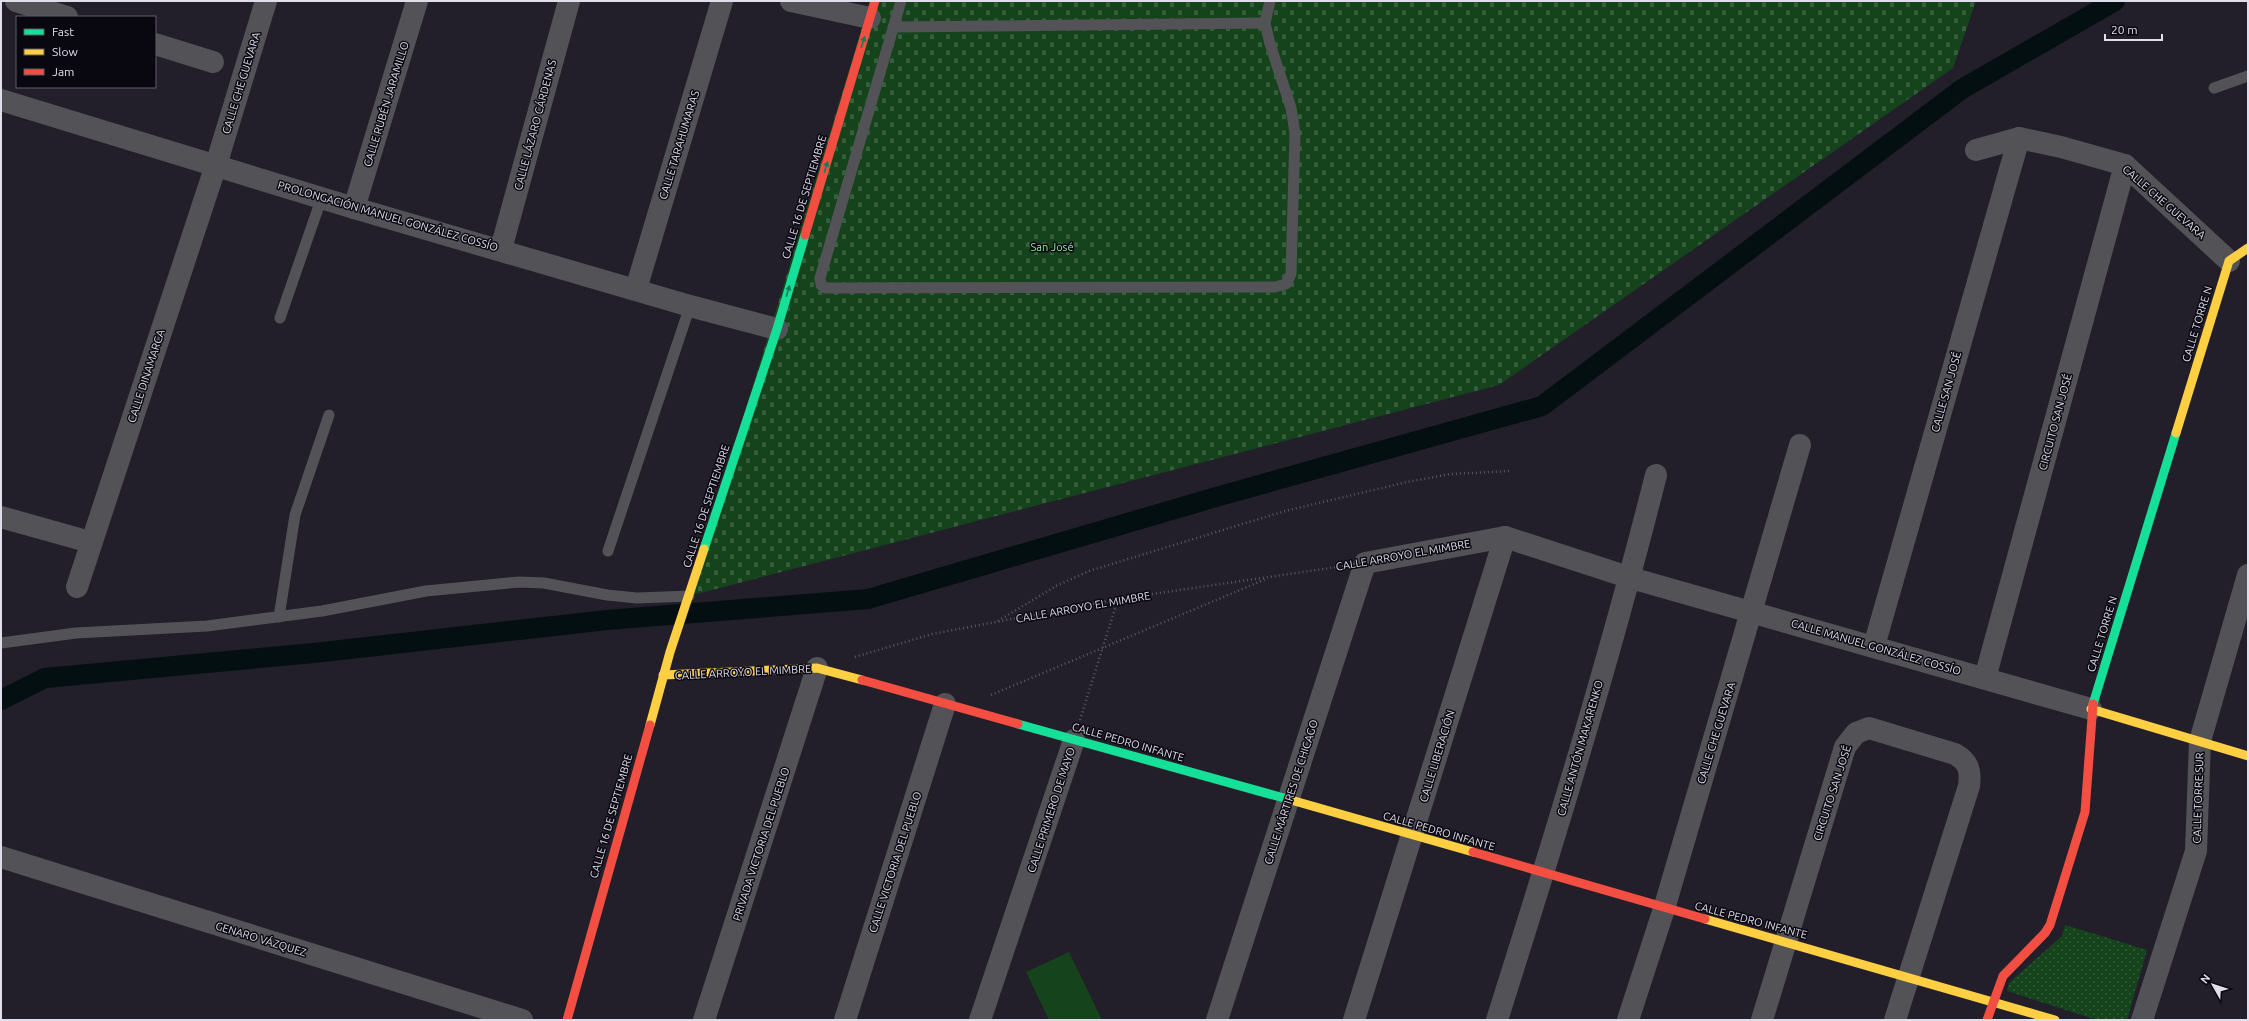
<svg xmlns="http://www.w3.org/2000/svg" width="2249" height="1021" font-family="Ubuntu,sans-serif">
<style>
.grass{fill:url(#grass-dots)}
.cemetery{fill:url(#cemetery-stones)}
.garden{fill:#15441c}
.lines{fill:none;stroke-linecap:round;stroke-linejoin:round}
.canal{stroke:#040f11;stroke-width:20}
.path{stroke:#5a5a60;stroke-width:2.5;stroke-dasharray:1 3;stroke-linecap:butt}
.lane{stroke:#525257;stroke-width:11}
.street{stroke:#525257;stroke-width:22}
.fast{stroke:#16e098;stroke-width:9}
.slow{stroke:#ffcf43;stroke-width:9}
.jam{stroke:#f24e42;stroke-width:9}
.oneway{fill:#107e5a}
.labels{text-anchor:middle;stroke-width:3;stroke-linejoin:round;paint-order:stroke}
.street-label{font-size:11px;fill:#e1deec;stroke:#09070f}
.park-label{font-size:11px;fill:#99f29d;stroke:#09070f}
</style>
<defs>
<pattern id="grass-dots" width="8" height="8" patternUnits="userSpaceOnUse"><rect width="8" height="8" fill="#15441c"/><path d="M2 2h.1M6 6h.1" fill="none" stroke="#375f3d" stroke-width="1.8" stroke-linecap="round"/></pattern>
<pattern id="cemetery-stones" width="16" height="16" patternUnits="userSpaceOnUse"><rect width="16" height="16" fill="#15441c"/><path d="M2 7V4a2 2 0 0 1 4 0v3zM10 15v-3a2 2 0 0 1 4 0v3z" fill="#375f3d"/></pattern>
</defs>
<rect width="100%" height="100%" fill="#221e2a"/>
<!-- grass -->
<path class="grass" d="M2065,925L2147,950L2127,1020H2097L2007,991L2009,983L2062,936Z"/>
<!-- cemetery -->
<path class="cemetery" d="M870,1H1976L1953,68L1499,385L689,596Z"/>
<!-- garden -->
<path class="garden" d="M1069,952L1102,1020H1049L1026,972Z"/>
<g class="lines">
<!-- canal -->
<path class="canal" d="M1,700L45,678L314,653L607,620L868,599L1216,497L1542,406L1962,89L2115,1"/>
<!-- path -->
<g class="path">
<path d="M998,621L1056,586L1089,571L1285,511L1407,482L1451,474L1510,471"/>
<path d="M855,657L932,634L1118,599L1344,566"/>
<path d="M991,695L1266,579"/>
<path d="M1080,720L1118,599"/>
</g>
<!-- lane -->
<g class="lane">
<path d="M901,1L820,278L821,285L825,288L1275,287L1286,284L1291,274L1295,133L1291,108L1270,44L1265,23L1270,1"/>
<path d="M893,27L1265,23"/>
<path d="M2214,88L2248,76"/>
<path d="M280,318L322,197"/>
<path d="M608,551L690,306"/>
<path d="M279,617L295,515L329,415"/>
<path d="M1,643L76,633L207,626L322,611L426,591L519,582L544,583L607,595L637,598L689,596"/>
</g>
<!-- street -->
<g class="street">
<path d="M16,1L67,17"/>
<path d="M791,1L870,18"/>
<path d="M155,44L213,62"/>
<path d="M1,100L354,208L690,306L777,329"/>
<path d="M1976,150L2019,138L2061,147L2125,165L2229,261"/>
<path d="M354,208L417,1"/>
<path d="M501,249L569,1"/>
<path d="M636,289L722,1"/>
<path d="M1,517L90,542"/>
<path d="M77,587L216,165L266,1"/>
<path d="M1874,646L2019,138"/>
<path d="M1985,678L2125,165"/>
<path d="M1,857L522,1020"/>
<path d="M704,1020L817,668"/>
<path d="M845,1020L945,704"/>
<path d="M980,1020L1074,740"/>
<path d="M1217,1020L1365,563L1505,537L1631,578L2091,709"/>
<path d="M1354,1020L1505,537"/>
<path d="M1497,1020C1554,840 1610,658 1656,475"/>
<path d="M1628,1020L1664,909L1800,445"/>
<path d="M1762,1020L1845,747L1856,733L1869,728L1955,754C1969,762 1971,771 1969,786L1895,1020"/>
<path d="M2142,1020L2196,851L2200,741L2248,575"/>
</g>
<!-- fast -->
<g class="fast">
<path d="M704,549L777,329L805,235"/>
<path d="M2093,704L2176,433"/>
<path d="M1018,724L1291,800"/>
</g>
<!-- slow -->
<g class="slow">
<path d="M2176,433L2229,261L2248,248"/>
<path d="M663,675L817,668L862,680"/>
<path d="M2091,709L2248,756"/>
<path d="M650,725L670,652L704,549"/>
<path d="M1291,800L1473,852"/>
<path d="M1705,919L2055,1020"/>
</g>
<!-- jam -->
<g class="jam">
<path d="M805,235L875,1"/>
<path d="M862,680L1018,724"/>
<path d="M1473,852L1705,919"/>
<path d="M567,1020L650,725"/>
<path d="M1987,1020L2003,976L2045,933L2050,925L2085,812L2093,704"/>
</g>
</g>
<!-- one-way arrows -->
<defs><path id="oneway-solid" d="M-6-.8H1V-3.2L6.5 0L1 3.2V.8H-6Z"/></defs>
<g class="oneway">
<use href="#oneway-solid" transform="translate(863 42) rotate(-73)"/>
<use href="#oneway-solid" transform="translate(826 167) rotate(-73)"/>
<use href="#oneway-solid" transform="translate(788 291) rotate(-73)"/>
</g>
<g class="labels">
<!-- street labels -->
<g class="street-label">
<text transform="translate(241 83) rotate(-73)" y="4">CALLE CHE GUEVARA</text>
<text transform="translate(386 104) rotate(-73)" y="4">CALLE RUBÉN JARAMILLO</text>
<text transform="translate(535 125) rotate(-75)" y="4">CALLE LÁZARO CÁRDENAS</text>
<text transform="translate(679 145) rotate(-73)" y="4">CALLE TARAHUMARAS</text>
<text transform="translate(804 197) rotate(-73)" y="4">CALLE 16 DE SEPTIEMBRE</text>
<text transform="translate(2164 202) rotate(41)" y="4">CALLE CHE GUEVARA</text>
<text transform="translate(388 216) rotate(16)" y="4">PROLONGACIÓN MANUEL GONZÁLEZ COSSÍO</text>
<text transform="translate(2197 324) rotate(-73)" y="4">CALLE TORRE N</text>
<text transform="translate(146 376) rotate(-72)" y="4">CALLE DINAMARCA</text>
<text transform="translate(1946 392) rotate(-74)" y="4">CALLE SAN JOSÉ</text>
<text transform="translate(2055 422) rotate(-75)" y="4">CIRCUITO SAN JOSÉ</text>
<text transform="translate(706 506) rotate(-72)" y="4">CALLE 16 DE SEPTIEMBRE</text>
<text transform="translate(1403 555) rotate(-10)" y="4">CALLE ARROYO EL MIMBRE</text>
<text transform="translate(1083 607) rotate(-10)" y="4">CALLE ARROYO EL MIMBRE</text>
<text transform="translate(2102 634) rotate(-73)" y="4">CALLE TORRE N</text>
<text transform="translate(1876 647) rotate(16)" y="4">CALLE MANUEL GONZÁLEZ COSSÍO</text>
<text transform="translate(743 672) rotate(-3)" y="4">CALLE ARROYO EL MIMBRE</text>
<text transform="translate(1716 733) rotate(-73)" y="4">CALLE CHE GUEVARA</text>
<text transform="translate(1128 742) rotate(16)" y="4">CALLE PEDRO INFANTE</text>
<text transform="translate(1580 748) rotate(-74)" y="4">CALLE ANTÓN MAKARENKO</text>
<text transform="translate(1437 756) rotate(-73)" y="4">CALLE LIBERACIÓN</text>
<text transform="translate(1291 792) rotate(-72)" y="4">CALLE MÁRTIRES DE CHICAGO</text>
<text transform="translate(1832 793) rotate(-72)" y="4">CIRCUITO SAN JOSÉ</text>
<text transform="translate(2198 798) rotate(-88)" y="4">CALLE TORRE SUR</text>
<text transform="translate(1051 810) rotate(-72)" y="4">CALLE PRIMERO DE MAYO</text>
<text transform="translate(611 816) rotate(-74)" y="4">CALLE 16 DE SEPTIEMBRE</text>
<text transform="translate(1439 831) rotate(16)" y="4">CALLE PEDRO INFANTE</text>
<text transform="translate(761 844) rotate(-72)" y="4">PRIVADA VICTORIA DEL PUEBLO</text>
<text transform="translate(895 862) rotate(-72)" y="4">CALLE VICTORIA DEL PUEBLO</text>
<text transform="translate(1751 920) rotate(15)" y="4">CALLE PEDRO INFANTE</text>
<text transform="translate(261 939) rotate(17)" y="4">GENARO VÁZQUEZ</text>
</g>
<!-- park labels -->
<g class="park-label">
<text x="1052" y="251">San José</text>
</g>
</g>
<!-- border -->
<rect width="2249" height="1021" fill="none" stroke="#e1deec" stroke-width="4"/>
<!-- legend -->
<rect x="16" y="16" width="140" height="72" fill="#09070f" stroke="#5f5d67"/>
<rect x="24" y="29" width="20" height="6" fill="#16e098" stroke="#5f5d67"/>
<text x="52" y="36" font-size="12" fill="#e1deec">Fast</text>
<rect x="24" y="49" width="20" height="6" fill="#ffcf43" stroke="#5f5d67"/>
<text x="52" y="56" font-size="12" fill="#e1deec">Slow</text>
<rect x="24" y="69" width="20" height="6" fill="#f24e42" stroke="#5f5d67"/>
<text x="52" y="76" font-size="12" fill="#e1deec">Jam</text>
<!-- north arrow -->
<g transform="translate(2213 985) rotate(309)" stroke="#09070f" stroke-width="3" paint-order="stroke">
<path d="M0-3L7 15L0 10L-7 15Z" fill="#e1deec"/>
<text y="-6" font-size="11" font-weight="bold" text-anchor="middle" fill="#e1deec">N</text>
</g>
<!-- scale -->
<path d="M2105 34v6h57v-6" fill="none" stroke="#e1deec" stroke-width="2"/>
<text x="2111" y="34" font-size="12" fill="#e1deec" stroke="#09070f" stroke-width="3" paint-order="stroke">20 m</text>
</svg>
